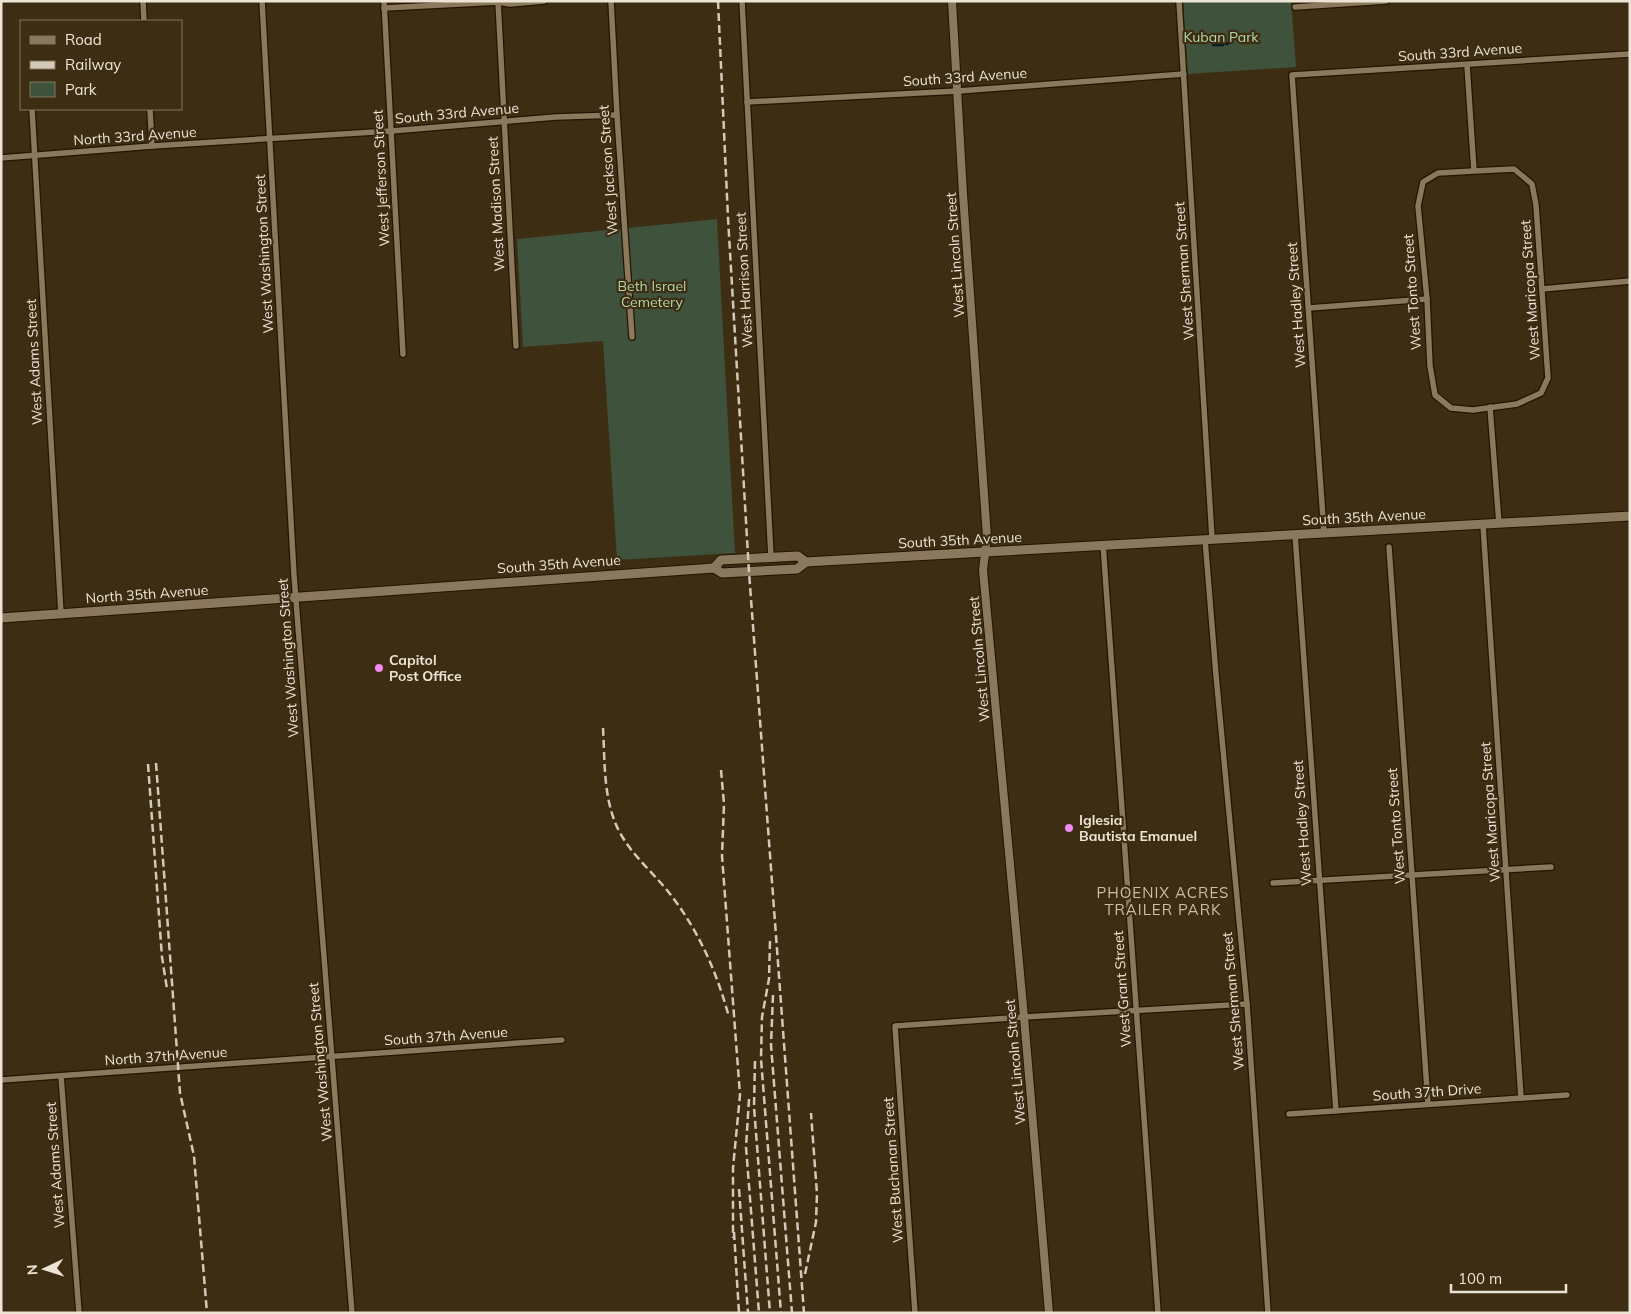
<svg xmlns="http://www.w3.org/2000/svg" width="1631" height="1314" font-family="Mulish,sans-serif">
<style>
.green{fill:#3f523c}
.lines{fill:none;stroke-linecap:round;stroke-linejoin:round}
.stream{stroke:#031d26;stroke-width:2.5}
.minor-casing{stroke:#231500;stroke-width:8}
.tertiary-casing{stroke:#231500;stroke-width:10}
.secondary-casing{stroke:#231500;stroke-width:11}
.minor{stroke:#8a795d;stroke-width:5.5}
.tertiary{stroke:#8a795d;stroke-width:8}
.secondary{stroke:#8a795d;stroke-width:9}
.rail{stroke:#d4c9b9;stroke-width:2.5;stroke-dasharray:8 4;stroke-linecap:butt}
.poi-dot{fill:#f28af3;stroke:#3c2d13;stroke-width:2}
.labels{text-anchor:middle;stroke-width:4.5;stroke-linejoin:round;paint-order:stroke}
.park-label{font-size:14px;fill:#b0d9aa;stroke:#3c2d13}
.street-label{font-size:14px;fill:#eee4d5;stroke:#3c2d13}
.poi-label{font-size:14px;font-weight:bold;fill:#eee4d5;stroke:#3c2d13;text-anchor:start}
.neighbourhood-label{font-size:15px;letter-spacing:1px;fill:#d1bea0;stroke:#3c2d13}
</style>
<rect width="100%" height="100%" fill="#3c2d13"/>
<!-- green -->
<g class="green">
<path d="M1183,1H1291L1296,67L1188,74Z"/>
<path d="M717,219L735,553L617,560L603,341L523,347L517,239Z"/>
</g>
<g class="lines">
<!-- stream -->
<g class="stream">
<path d="M1226,44L1229,43"/>
<path d="M1213,45H1223"/>
</g>
<defs>
<g id="minor">
<path d="M143,1L144,21"/>
<path d="M262,1L294,575L352,1313"/>
<path d="M384,1L403,354"/>
<path d="M498,1L516,346"/>
<path d="M611,1L617,115L632,337"/>
<path d="M742,1L771,557"/>
<path d="M1179,1L1212,538"/>
<path d="M1295,7L1386,1"/>
<path d="M384,8L498,2L510,4L544,1"/>
<path d="M1467,65L1474,171L1514,169L1532,184L1536,205L1548,378L1541,393L1517,404L1473,410L1451,408L1435,395L1430,366L1427,299L1418,206L1423,182L1438,173L1474,171"/>
<path d="M747,102L958,91L1184,74"/>
<path d="M32,109L61,614"/>
<path d="M150,109L152,146"/>
<path d="M1,158L152,146L391,131L556,117L617,115"/>
<path d="M1542,289L1630,281"/>
<path d="M1309,308L1427,299"/>
<path d="M1490,407L1499,524"/>
<path d="M1483,525L1521,1098"/>
<path d="M1324,533L1292,75L1630,54"/>
<path d="M1295,534L1336,1111"/>
<path d="M1205,539L1216,675L1247,1004L1268,1313"/>
<path d="M1103,544L1158,1313"/>
<path d="M1389,547L1428,1104"/>
<path d="M1273,883L1551,867"/>
<path d="M61,1076L79,1313"/>
<path d="M1,1080L562,1040"/>
<path d="M1289,1114L1567,1095"/>
<path d="M915,1313L895,1026L1024,1017L1247,1004"/>
</g>
<path id="tertiary" d="M952,1L963,194L987,537L983,570L1024,1017L1049,1313"/>
<g id="secondary">
<path d="M714,568L721,560L798,556L806,562"/>
<path d="M1,618L714,568L722,573L797,569L806,562L823,561L1630,516"/>
</g>
</defs>
<!-- minor casing -->
<use href="#minor" class="minor-casing"/>
<!-- tertiary casing -->
<use href="#tertiary" class="tertiary-casing"/>
<!-- secondary casing -->
<use href="#secondary" class="secondary-casing"/>
<!-- minor -->
<use href="#minor" class="minor"/>
<!-- tertiary -->
<use href="#tertiary" class="tertiary"/>
<!-- secondary -->
<use href="#secondary" class="secondary"/>
<!-- rail -->
<g class="rail">
<path d="M718,1L728,218L749,572L804,1313"/>
<path d="M603,728C605,761 603,798 618,829C631,855 653,872 670,894C699,931 717,973 729,1017"/>
<path d="M156,763L180,1093L194,1156L207,1313"/>
<path d="M148,764L162,957L167,989"/>
<path d="M721,770L724,804L722,856L740,1095L733,1168V1238"/>
<path d="M770,941L769,979L762,1017L761,1059L781,1313"/>
<path d="M773,995L771,1045L792,1313"/>
<path d="M755,1061L754,1107L770,1313"/>
<path d="M749,1099L746,1147L759,1313"/>
<path d="M739,1189L748,1313"/>
<path d="M734,1232L739,1313"/>
<path d="M805,1274L816,1222L817,1194L811,1113"/>
</g>
</g>
<!-- markers -->
<g class="poi-dot">
<circle cx="379" cy="668" r="5"/>
<circle cx="1069" cy="828" r="5"/>
</g>
<g class="labels">
<!-- park labels -->
<g class="park-label">
<text x="1221" y="42">Kuban Park</text>
<text x="652" y="291">Beth Israel<tspan x="652" dy="16">Cemetery</tspan></text>
</g>
<!-- street labels -->
<g class="street-label">
<text transform="translate(1460 52) rotate(-4)" y="5">South 33rd Avenue</text>
<text transform="translate(965 77) rotate(-4)" y="5">South 33rd Avenue</text>
<text transform="translate(457 113) rotate(-5)" y="5">South 33rd Avenue</text>
<text transform="translate(135 136) rotate(-4)" y="5">North 33rd Avenue</text>
<text transform="translate(608 170) rotate(-94)" y="5">West Jackson Street</text>
<text transform="translate(381 178) rotate(-93)" y="5">West Jefferson Street</text>
<text transform="translate(496 204) rotate(-93)" y="5">West Madison Street</text>
<text transform="translate(264 254) rotate(-93)" y="5">West Washington Street</text>
<text transform="translate(955 255) rotate(-94)" y="5">West Lincoln Street</text>
<text transform="translate(1184 271) rotate(-94)" y="5">West Sherman Street</text>
<text transform="translate(744 280) rotate(-93)" y="5">West Harrison Street</text>
<text transform="translate(1530 290) rotate(-94)" y="5">West Maricopa Street</text>
<text transform="translate(1412 292) rotate(-94)" y="5">West Tonto Street</text>
<text transform="translate(1296 305) rotate(-94)" y="5">West Hadley Street</text>
<text transform="translate(34 362) rotate(-93)" y="5">West Adams Street</text>
<text transform="translate(1364 517) rotate(-3)" y="5">South 35th Avenue</text>
<text transform="translate(960 540) rotate(-3)" y="5">South 35th Avenue</text>
<text transform="translate(559 564) rotate(-4)" y="5">South 35th Avenue</text>
<text transform="translate(147 594) rotate(-4)" y="5">North 35th Avenue</text>
<text transform="translate(288 658) rotate(-94)" y="5">West Washington Street</text>
<text transform="translate(979 659) rotate(-95)" y="5">West Lincoln Street</text>
<text transform="translate(1490 812) rotate(-94)" y="5">West Maricopa Street</text>
<text transform="translate(1302 823) rotate(-94)" y="5">West Hadley Street</text>
<text transform="translate(1396 826) rotate(-94)" y="5">West Tonto Street</text>
<text transform="translate(1122 989) rotate(-94)" y="5">West Grant Street</text>
<text transform="translate(1233 1001) rotate(-95)" y="5">West Sherman Street</text>
<text transform="translate(446 1036) rotate(-4)" y="5">South 37th Avenue</text>
<text transform="translate(166 1056) rotate(-4)" y="5">North 37th Avenue</text>
<text transform="translate(320 1062) rotate(-95)" y="5">West Washington Street</text>
<text transform="translate(1015 1062) rotate(-95)" y="5">West Lincoln Street</text>
<text transform="translate(1427 1092) rotate(-4)" y="5">South 37th Drive</text>
<text transform="translate(55 1165) rotate(-94)" y="5">West Adams Street</text>
<text transform="translate(893 1170) rotate(-94)" y="5">West Buchanan Street</text>
</g>
<!-- poi labels -->
<g class="poi-label">
<text x="389" y="665">Capitol<tspan x="389" dy="16">Post Office</tspan></text>
<text x="1079" y="825">Iglesia<tspan x="1079" dy="16">Bautista Emanuel</tspan></text>
</g>
<!-- neighbourhood labels -->
<g class="neighbourhood-label">
<text x="1163" y="898">PHOENIX ACRES<tspan x="1163" dy="17">TRAILER PARK</tspan></text>
</g>
</g>
<!-- border -->
<rect width="1631" height="1314" fill="none" stroke="#eee4d5" stroke-width="5"/>
<!-- legend -->
<rect x="20" y="20" width="162" height="90" fill="#3c2d13" stroke="#837661"/>
<rect x="30" y="36" width="25" height="8" fill="#8a795d" stroke="#837661"/>
<text x="65" y="45" font-size="15" fill="#eee4d5">Road</text>
<rect x="30" y="61" width="25" height="8" fill="#d4c9b9" stroke="#837661"/>
<text x="65" y="70" font-size="15" fill="#eee4d5">Railway</text>
<rect x="30" y="82" width="25" height="15" fill="#3f523c" stroke="#837661"/>
<text x="65" y="95" font-size="15" fill="#eee4d5">Park</text>
<!-- north arrow -->
<g transform="translate(45 1269) rotate(266)" stroke="#3c2d13" stroke-width="4" paint-order="stroke">
<path d="M0-4L9 19L0 12L-9 19Z" fill="#eee4d5"/>
<text y="-8" font-size="14" font-weight="bold" text-anchor="middle" fill="#eee4d5">N</text>
</g>
<!-- scale -->
<path d="M1451 1284v8h115v-8" fill="none" stroke="#eee4d5" stroke-width="2.5"/>
<text x="1458" y="1284" font-size="15" fill="#eee4d5" stroke="#3c2d13" stroke-width="4" paint-order="stroke">100 m</text>
</svg>
